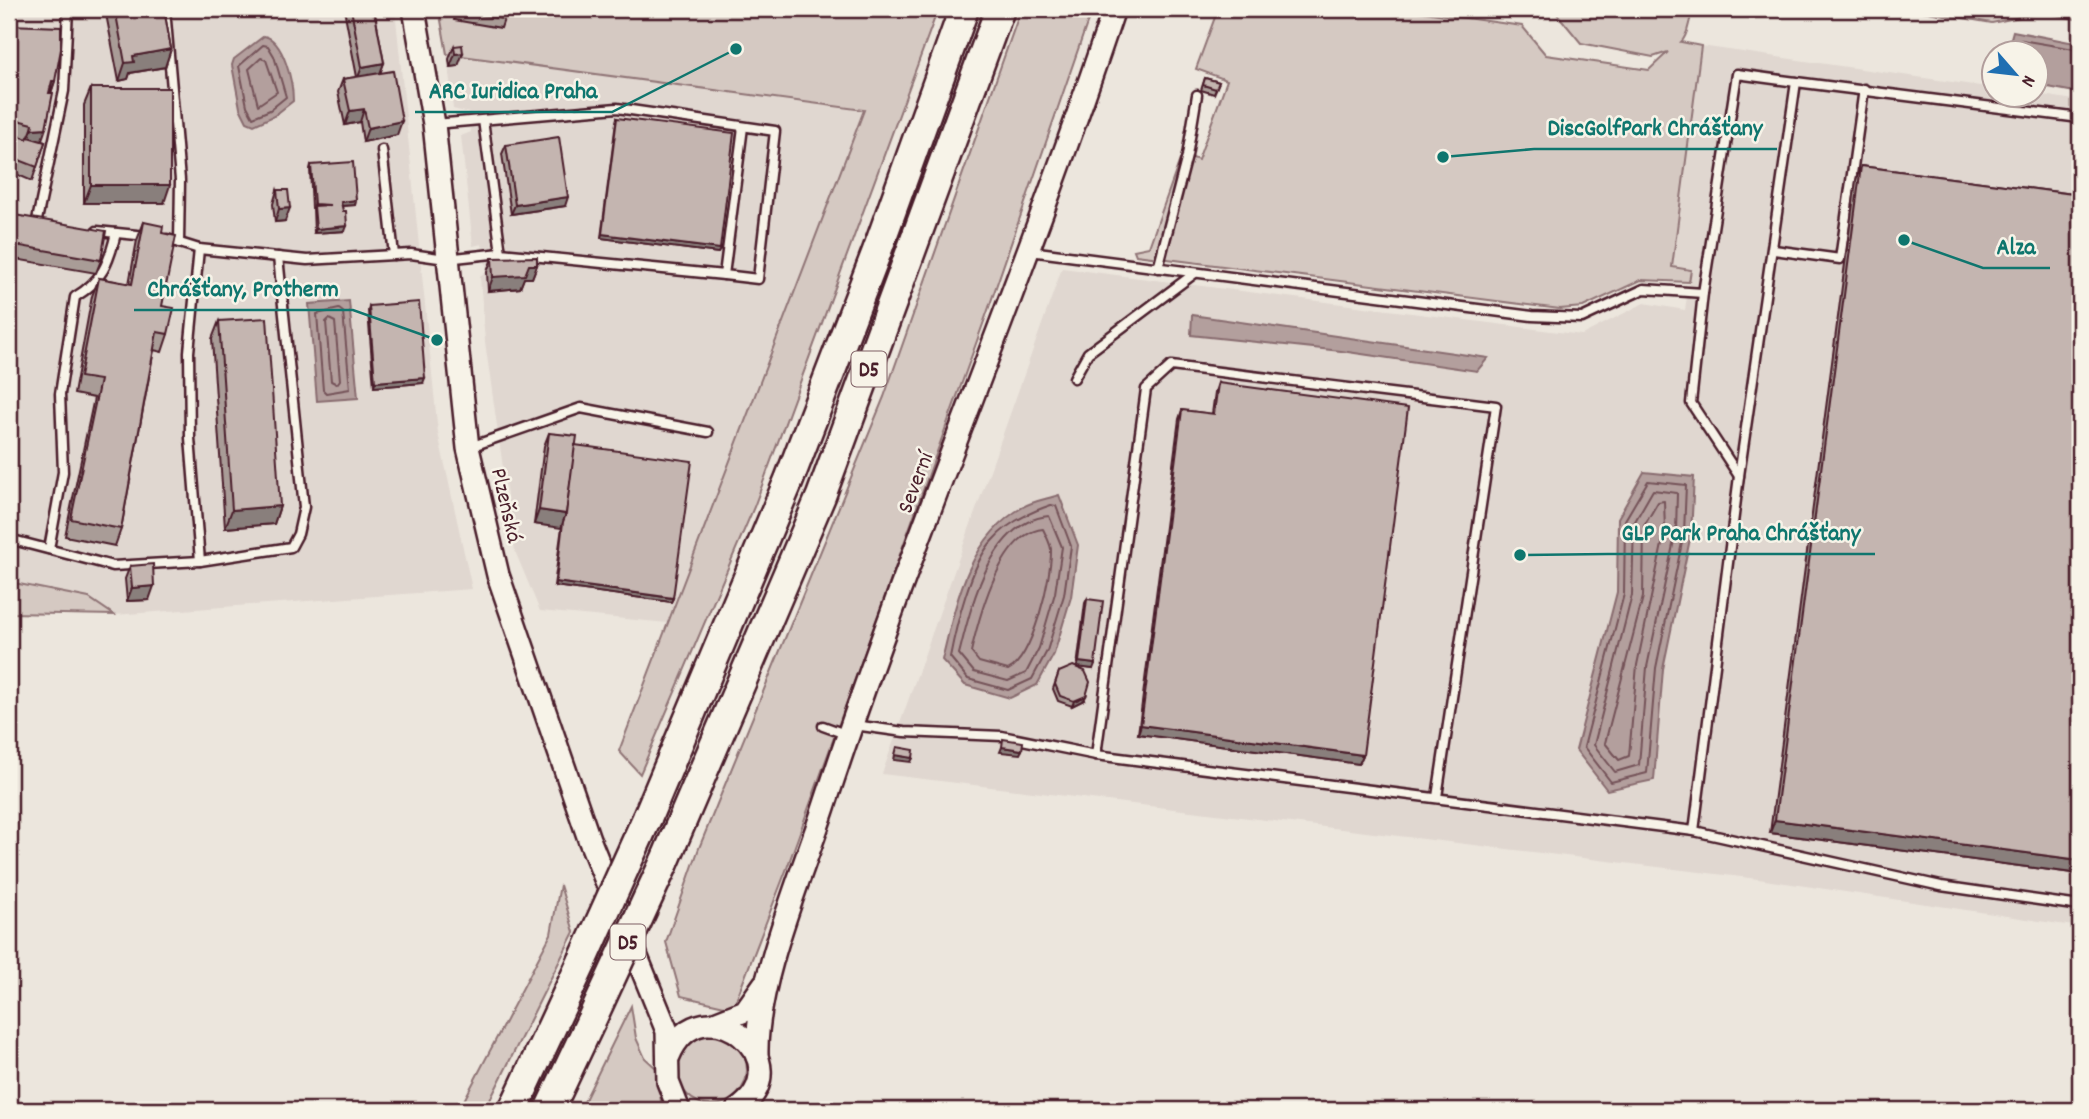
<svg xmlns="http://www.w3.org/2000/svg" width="2089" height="1119" font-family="Dekko,sans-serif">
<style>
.built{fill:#e0d7d0}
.green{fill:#d5c9c2;stroke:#907476;stroke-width:2}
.water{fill:#b39f9d;stroke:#896c6f;stroke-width:2}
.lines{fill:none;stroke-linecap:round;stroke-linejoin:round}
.shore{stroke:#745259;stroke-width:2}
.lane-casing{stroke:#4a1f2b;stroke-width:13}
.secondary-casing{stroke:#4a1f2b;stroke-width:26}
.highway-casing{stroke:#4a1f2b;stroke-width:33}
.lane{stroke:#f7f3e8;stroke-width:8}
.secondary{stroke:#f7f3e8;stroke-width:21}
.highway{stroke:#f7f3e8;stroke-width:28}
.highway-bridge-casing{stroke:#4a1f2b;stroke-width:33;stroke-linecap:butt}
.highway-bridge{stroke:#f7f3e8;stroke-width:28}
.wall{fill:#a99c97;stroke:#4a1f2b;stroke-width:2}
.shaded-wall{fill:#897f7b;stroke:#4a1f2b;stroke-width:2}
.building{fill:#c4b5b0;stroke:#4a1f2b;stroke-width:2}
.labels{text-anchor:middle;stroke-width:5;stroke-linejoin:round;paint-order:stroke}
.shield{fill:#f7f3e8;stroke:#7e5f64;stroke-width:2}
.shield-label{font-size:21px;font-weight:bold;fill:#4a1f2b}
.street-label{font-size:23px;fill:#4a1f2b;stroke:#f7f3e8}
.leader{fill:none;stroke:#0f766e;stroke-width:2.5}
.callout-dot{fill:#0f766e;stroke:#f7f3e8;stroke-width:2.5}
.callout-label{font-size:24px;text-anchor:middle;font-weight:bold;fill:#0f766e;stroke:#f7f3e8;stroke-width:5;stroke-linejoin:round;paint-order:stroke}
</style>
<rect width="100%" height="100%" fill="#ece6dd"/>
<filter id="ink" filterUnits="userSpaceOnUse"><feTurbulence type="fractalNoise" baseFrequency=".0143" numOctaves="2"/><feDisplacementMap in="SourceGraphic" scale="14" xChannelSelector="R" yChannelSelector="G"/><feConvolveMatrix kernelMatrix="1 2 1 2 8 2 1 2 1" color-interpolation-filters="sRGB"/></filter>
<g filter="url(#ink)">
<!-- built -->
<g class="built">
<path d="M9,9H395L438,433L472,589L114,615L88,598L9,582Z"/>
<path d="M1701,46L1994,88V94H2037L2080,101V927L1758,879L882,774L1062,268L1582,335L1644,303L1685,310L1691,270L1671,267Z"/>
<path d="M447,54L865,110L668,623L540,611L515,551L485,342L480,277L487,271L482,244L473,246L461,136L471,132L469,113L453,109Z"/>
</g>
<!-- green -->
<g class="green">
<path d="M439,9H938L754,507L640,774L619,751L864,110L447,54Z"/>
<path d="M1021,9H1092L987,313L787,868L733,1008L681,996L666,942L699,848L884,397Z"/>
<path d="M1218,9H1403L1522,26L1546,55L1649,70L1668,52L1653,57L1581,43L1553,9H1695C1687,19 1690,34 1681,42L1701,46L1672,267L1691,270L1689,282L1641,280L1583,307L1560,309L1136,255L1134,250L1149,247L1182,154L1198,160L1227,80L1196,69Z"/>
<path d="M1910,9H2080V20L2043,12L1992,23Z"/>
<path d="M9,582L89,598L114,615L9,613Z"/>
<path d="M560,885L574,932L485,1110H459L551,934Z"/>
<path d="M631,1006L636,1038L645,1058L657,1069L662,1110H580Z"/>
<circle cx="712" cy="1070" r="35"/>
</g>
<!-- water -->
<g class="water">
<path d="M2013,31L2080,44V93L2037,85L2036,52H2007Z"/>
<path d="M264,36C284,40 293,83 293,101L274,116L254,125L247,122L240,108L232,65L234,59Z"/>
<path d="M349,301L358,398L317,401L309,304Z"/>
<path d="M1192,315L1488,358L1477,371L1341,351L1191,335Z"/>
<path d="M1644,472L1694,477L1691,534L1663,669L1654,780L1607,790L1576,750L1617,592L1618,518Z"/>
<path d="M1059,495L1078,545L1071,597L1054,654L1037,685L1010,698L965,685L942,660C956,603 968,538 1023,507C1033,501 1047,499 1059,495Z"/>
</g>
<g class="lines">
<!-- shore -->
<g class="shore">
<path d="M263,45L268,46L274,56L286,97L270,110L253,117L247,106L239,66Z"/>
<path d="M2014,52L2021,40L2080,50"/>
<path d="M261,58L266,60L277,92L258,105L249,69Z"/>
<path d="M339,309L343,312L350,389L326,393L323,390L317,314Z"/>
<path d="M329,319L335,322L340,380L337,384L331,381L326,322Z"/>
<path d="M1648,481L1686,485L1684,533L1656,668L1647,773L1611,782L1584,747L1624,594L1625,520Z"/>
<path d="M1653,490L1677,493L1676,531L1647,667L1639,765L1615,772L1594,745L1632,595L1634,523Z"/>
<path d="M1664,501L1665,530L1637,665L1629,756L1619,760L1605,743L1643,597L1644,526L1658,502Z"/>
<path d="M1051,505L1056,506L1071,546L1064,595L1047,651L1032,679L1008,690L968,679L950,657C956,626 971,564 992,541C1007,523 1030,512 1051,505Z"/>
<path d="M1049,516L1062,547L1055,593L1039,648L1026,673L1008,681L974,672L959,654C971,607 990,521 1049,516Z"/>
<path d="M1043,529C1046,535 1050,543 1051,549C1052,576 1033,658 1008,670L979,662L971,652C979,617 1000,533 1043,529Z"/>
</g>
<defs>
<g id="lane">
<path d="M165,9L180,180L179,243"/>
<path d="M483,120L501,253"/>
<path d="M435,124L617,108L775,131L758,279L724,275"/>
<path d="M382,150L394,255"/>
<path d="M36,225L64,91L68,9"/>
<path d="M97,231L147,236"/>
<path d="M167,239L199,249L307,260L411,254L446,259L501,253L724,275L743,127"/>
<path d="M199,249L189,352L190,438L200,561"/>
<path d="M1774,250L1840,259L1864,89"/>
<path d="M1030,251L1532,316L1582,318L1644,289L1703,293"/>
<path d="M1158,268L1187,156L1197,95"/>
<path d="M1074,378L1088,353L1195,273"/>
<path d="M470,447L581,408L708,432"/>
<path d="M1739,476L1691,403L1703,293L1737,74L1796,82"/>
<path d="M9,539L113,566L200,561L291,547L298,534L304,507L278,257"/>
<path d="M49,549L63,472L60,394L75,297C102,281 109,263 116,233"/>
<path d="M854,725L904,732L1002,736L1096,755L1694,831L1941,886L2080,906"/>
<path d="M823,726L848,735"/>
<path d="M1096,755L1146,389L1171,366L1496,406L1437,797"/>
<path d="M1694,831L1739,476L1796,82L2080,118"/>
</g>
<g id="secondary">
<path d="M414,9L434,124L468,448L498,575L589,839L667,1031L668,1082L679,1110"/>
<path d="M712,1024L745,1011L764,984"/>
<path d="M669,1056C702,977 806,1063 737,1110"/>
<path d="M757,1056C755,983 802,875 825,804C913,536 1025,277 1114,9"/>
</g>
<g id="highway">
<path d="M647,818L789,480L877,251L964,9"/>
<path d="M664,863L821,496L1000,9"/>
<path d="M513,1110L583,960"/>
<path d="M549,1110L591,1021"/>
</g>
</defs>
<!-- lane casing -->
<use href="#lane" class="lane-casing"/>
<!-- secondary casing -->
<use href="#secondary" class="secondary-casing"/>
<!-- highway casing -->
<use href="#highway" class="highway-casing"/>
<!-- lane -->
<use href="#lane" class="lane"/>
<!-- secondary -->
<use href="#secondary" class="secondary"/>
<!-- highway -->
<use href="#highway" class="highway"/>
<defs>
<g id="highway-bridge">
<path d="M583,960L647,818"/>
<path d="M591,1021L664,863"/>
</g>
</defs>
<!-- highway-bridge casing -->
<use href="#highway-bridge" class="highway-bridge-casing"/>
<!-- highway-bridge -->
<use href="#highway-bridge" class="highway-bridge"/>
</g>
<!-- wall -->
<g class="wall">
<path d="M105,9H164L171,49L165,67L130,73L128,79L119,81Z"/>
<path d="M344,9H374L384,63L380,73L397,135L363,142L360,122L345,125L338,92L343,79L357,77Z"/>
<path d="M446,9H506L504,19L501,28L454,20L455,16L447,17Z"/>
<path d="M9,25L55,81L51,93L41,141L45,142L32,181L9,171Z"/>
<path d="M454,46L458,66L450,67L449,59Z"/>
<path d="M1205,78L1219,82L1214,94L1201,90Z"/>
<path d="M91,88L164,203H84V105Z"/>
<path d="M617,118L720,249L718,253L601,238L616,122Z"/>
<path d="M506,145L565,206L511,214L502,154Z"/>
<path d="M311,165L356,200L355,205L342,206L345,231L314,233L313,208H312L310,169Z"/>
<path d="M1861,166L2080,195V874L1770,833L1856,180Z"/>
<path d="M277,190L285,221L275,222L273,204Z"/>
<path d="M9,214L101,260L96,273L9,258Z"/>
<path d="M144,222L162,233V306L168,334L162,352L154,350L121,529L115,546L65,536L94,398L74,394L92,296L99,278L129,284L137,240Z"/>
<path d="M492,258L537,265L532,278H524L520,288L488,291L487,272Z"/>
<path d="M369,306L423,383L374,387L368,311Z"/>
<path d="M219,321L280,506L274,524L225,528L212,339Z"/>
<path d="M1218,383L1363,755L1359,764L1138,734L1179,419L1182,410L1212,414L1215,392Z"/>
<path d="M549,433L575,445L673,598L671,602L554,586L562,527L534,524L544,446Z"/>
<path d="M130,566L149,600L127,601L125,579Z"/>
<path d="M1087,599L1093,669L1077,667L1085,603Z"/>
<path d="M1059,672L1084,700L1072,706L1058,701L1053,689Z"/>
</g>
<!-- shaded-wall -->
<g class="shaded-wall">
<path d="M450,9H457L455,16L447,17Z"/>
<path d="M171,49L165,67L130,73L128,79L119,81L125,63L133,56Z"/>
<path d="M463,53L458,66L450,67L455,54Z"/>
<path d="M384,63L379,76L357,80L362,67Z"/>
<path d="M52,81H55L49,99Z"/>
<path d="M364,109L360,122L345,125L350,111Z"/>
<path d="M402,121L397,135L363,142L368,128Z"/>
<path d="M46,128L40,145L25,146L32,129Z"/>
<path d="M91,185H170L164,203H84Z"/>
<path d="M568,197L565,206L511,214L515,205Z"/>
<path d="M356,200L355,205L339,206L341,202Z"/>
<path d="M290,208L285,221L275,222L279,209Z"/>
<path d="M347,226L345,231L314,233L316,229Z"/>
<path d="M602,234L720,249L718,253L601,238Z"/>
<path d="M529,265H537L532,278H524L520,288L488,291L493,277Z"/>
<path d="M425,378L423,383L374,387L375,382Z"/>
<path d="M280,506L274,524L225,528L232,510Z"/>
<path d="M539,510L566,514L561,528L534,524Z"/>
<path d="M556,582L673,598L671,602L554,586Z"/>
<path d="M154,586L149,600L127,601L132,588Z"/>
<path d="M1079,662L1095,664L1093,669L1077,667Z"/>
<path d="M1086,696L1084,700L1072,706L1074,701Z"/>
<path d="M1141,725L1363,755L1359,764L1138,734Z"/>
<path d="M1002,747L1022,750L1020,754L1000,752Z"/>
<path d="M895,755L913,758L911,762L894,760Z"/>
<path d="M1775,820L2080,860V874L1770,833Z"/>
</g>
<!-- building -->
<g class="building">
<path d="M115,9H164L171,49L133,56L134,62L125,63Z"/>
<path d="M351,9H374L384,63L362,67Z"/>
<path d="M458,9H506L504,19L457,11Z"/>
<path d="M9,25L61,27V49L55,81H52L49,93H53L46,128L32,129L33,124L9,118Z"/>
<path d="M462,45L463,53L455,54L454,46Z"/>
<path d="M393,71L402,121L368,128L364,109L350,111L343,79Z"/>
<path d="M1205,78L1219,82L1216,89L1203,85Z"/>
<rect x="91" y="88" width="79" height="97"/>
<path d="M617,118L734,133L720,249L602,234Z"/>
<path d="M9,132L27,139L28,137L45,142L37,167L9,156Z"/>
<path d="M559,137L568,197L515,205L506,145Z"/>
<path d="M353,162L356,200L341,202L343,211H346L347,226L316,229L314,206L330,205L314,204L311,165Z"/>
<path d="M1861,166L2080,195V860L1775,820Z"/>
<path d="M277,190H288L290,208L279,209Z"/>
<path d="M9,214L106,231L101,260L9,244Z"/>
<path d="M144,222L163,226L162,233L176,236L162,306L174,308L168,334L157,332L121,529L71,519L100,380L80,377L99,278L132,284Z"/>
<path d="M537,257V265H529L525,275L493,277L492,258Z"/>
<path d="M419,302L425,378L375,382L369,306Z"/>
<path d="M267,318L280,506L232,510L219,321Z"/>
<path d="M1218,383L1408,408L1363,755L1141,725L1182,410L1214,414Z"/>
<path d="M549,433L577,436L566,514L539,510Z"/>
<path d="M575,445L692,461L673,598L556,582L563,522L566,514Z"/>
<path d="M153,564L154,586L132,588L130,566Z"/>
<path d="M1087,599L1103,601L1095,664L1079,662Z"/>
<path d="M1073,666L1085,671L1090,682L1086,696L1074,701L1060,696L1055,684L1059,672Z"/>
<path d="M1003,739L1023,742L1022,750L1002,747Z"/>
<path d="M897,747L914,750L913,758L895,755Z"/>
</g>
</g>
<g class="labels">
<!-- shield labels -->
<g class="shield">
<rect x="851.5" y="351.5" width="35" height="35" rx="5"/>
<rect x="610.5" y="924.5" width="35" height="35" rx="5"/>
</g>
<g class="shield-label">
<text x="869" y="376">D5</text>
<text x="628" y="949">D5</text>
</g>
<!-- street labels -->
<g class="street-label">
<text transform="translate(914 482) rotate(-69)" y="8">Severní</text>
<text transform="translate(508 505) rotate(77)" y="8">Plzeňská</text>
</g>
</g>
<!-- callouts -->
<path class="leader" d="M736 49L612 112H415M1443 157L1534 149H1777M1904 240L1983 268H2050M437 340L353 310H134M1520 555L1608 554H1875"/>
<g class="callout-dot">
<circle cx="736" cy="49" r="7"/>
<circle cx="1443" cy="157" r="7"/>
<circle cx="1904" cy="240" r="7"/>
<circle cx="437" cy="340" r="7"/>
<circle cx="1520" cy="555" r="7"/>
</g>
<g class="callout-label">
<text x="513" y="98">ARC Iuridica Praha</text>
<text x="1655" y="135">DiscGolfPark Chrášťany</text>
<text x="2016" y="254">Alza</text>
<text x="243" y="296">Chrášťany, Protherm</text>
<text x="1741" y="540">GLP Park Praha Chrášťany</text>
</g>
<!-- margin -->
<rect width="2089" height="1119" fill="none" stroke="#f7f3e8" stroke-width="35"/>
<rect x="18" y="18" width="2054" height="1084" fill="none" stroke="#4a1f2b" stroke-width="2.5" filter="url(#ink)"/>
<!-- north arrow -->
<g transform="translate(2015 74) rotate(118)"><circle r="33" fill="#f7f3e8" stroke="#b29e9c" stroke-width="2"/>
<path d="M0-5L12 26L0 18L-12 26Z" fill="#1f6fb2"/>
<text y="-10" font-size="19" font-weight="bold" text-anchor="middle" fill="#4a1f2b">N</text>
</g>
</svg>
